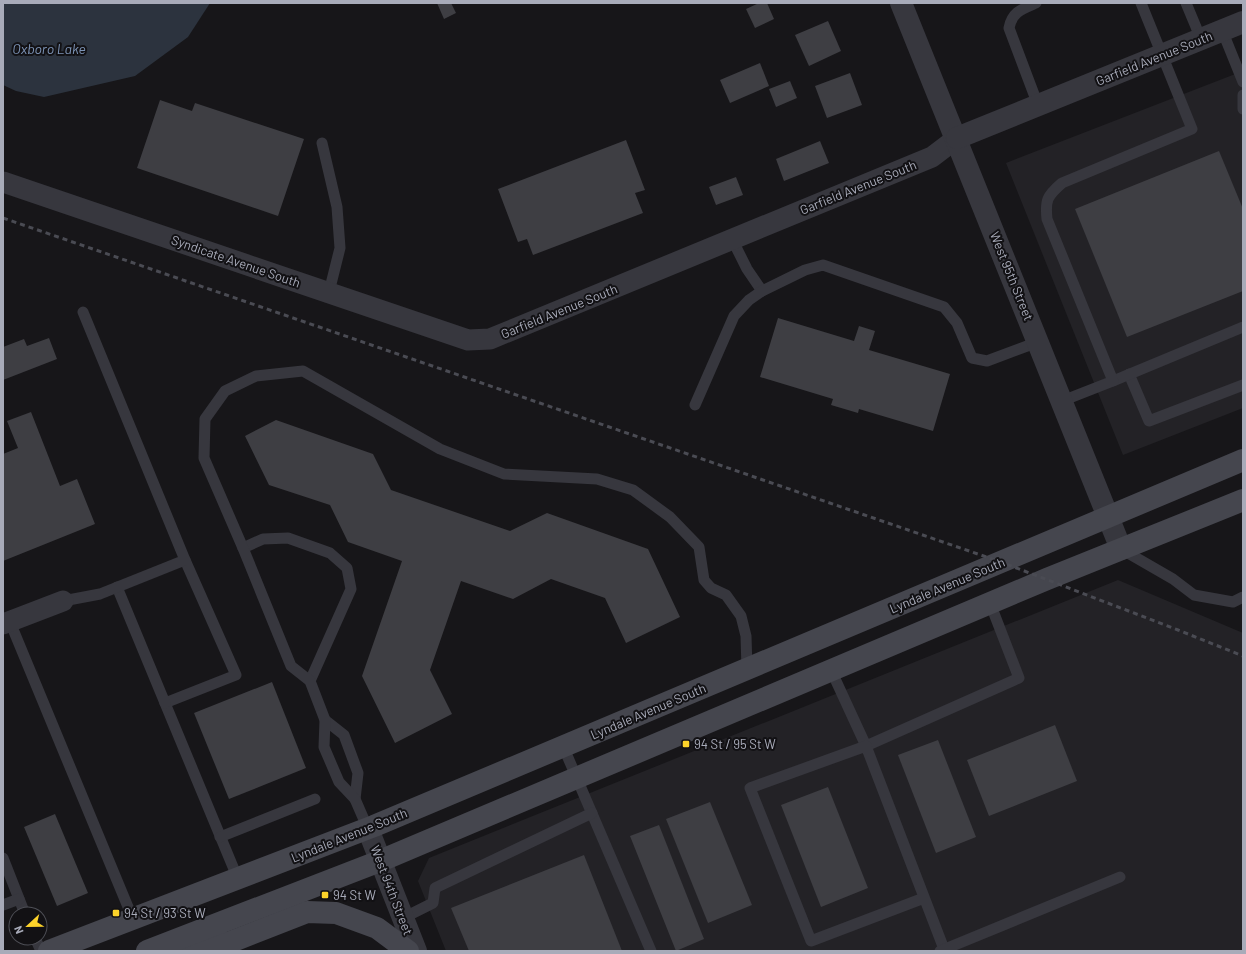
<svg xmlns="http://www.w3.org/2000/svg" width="1246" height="954" font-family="Barlow,sans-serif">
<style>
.built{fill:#232226}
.water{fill:#2c333e}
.building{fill:#3e3e43}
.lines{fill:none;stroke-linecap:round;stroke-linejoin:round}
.service{stroke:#37373e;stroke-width:11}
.minor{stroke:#37373e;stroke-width:21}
.tertiary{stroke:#37373e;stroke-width:22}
.secondary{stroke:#45464e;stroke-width:22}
.rail{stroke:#4a4b53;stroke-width:3;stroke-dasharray:5 4;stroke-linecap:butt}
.poi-dot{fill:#fdd32a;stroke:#121114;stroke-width:1.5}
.labels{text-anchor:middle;stroke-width:4;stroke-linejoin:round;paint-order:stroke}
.street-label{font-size:13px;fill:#a8abb9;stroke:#121114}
.poi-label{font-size:13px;fill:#a8abb9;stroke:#121114;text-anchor:start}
.water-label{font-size:14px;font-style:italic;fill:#7d94b6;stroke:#121114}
</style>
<rect width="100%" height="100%" fill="#171619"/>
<!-- built -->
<g class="built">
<path d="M1243,71V408L1123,455L1006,163Z"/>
<path d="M1118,580L1243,633V951H446L418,881L429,858Z"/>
</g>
<!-- water -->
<path class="water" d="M3,3H210L188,37L135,76L44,97L16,91L3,85Z"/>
<!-- building -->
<g class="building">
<path d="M437,3H451L456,13L444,19Z"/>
<path d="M759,3H767L774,19L755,28L746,9Z"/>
<path d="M828,21L841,51L809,66L795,35Z"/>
<path d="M760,63L769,86L730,103L720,80Z"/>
<path d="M850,73L862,105L827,118L815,86Z"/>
<path d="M790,81L797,98L776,107L769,89Z"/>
<path d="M160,100L192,111L195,103L304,139L278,216L137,168Z"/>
<path d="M626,140L645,190L635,193L643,213L533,255L527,239L518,242L498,189Z"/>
<path d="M820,141L829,163L784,181L776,159Z"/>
<path d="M1219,151L1243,209V291L1127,337L1075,209Z"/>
<path d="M736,177L743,195L716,205L709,187Z"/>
<path d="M778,318L854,341L859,326L875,331L869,350L950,374L933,431L859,409L858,413L831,405L833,399L760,377Z"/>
<path d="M49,338L57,359L3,380V347L24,339L27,346Z"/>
<path d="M31,412L60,486L77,479L95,524L3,561V454L18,448L7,421Z"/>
<path d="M276,420L373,454L391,490L510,531L547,513L648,549L680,617L626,643L605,598L551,579L513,599L461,581L430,670L452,714L395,743L362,676L402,561L348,542L330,505L269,485L245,436Z"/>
<path d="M272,682L306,768L229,799L194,713Z"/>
<path d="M1055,725L1077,781L989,816L967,760Z"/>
<path d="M938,740L976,837L936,853L898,755Z"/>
<path d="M828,787L868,888L821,907L781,805Z"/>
<path d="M710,802L752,905L708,923L666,819Z"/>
<path d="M55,814L88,893L57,906L24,827Z"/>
<path d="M659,825L704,939L676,951L630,836Z"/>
<path d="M584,855L622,951H469L451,908Z"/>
</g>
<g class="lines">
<!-- service -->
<g class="service">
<path d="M1036,3C1022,9 1012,12 1009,28L1038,105"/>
<path d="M1186,3L1201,39"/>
<path d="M1222,30L1243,82"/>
<path d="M1243,95V109"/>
<path d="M322,143L337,207L340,248L329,292"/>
<path d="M732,239L747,269L762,291"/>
<path d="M1129,374L1149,421L1243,385"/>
<path d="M1113,381L1243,327"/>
<path d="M1062,401L1113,381L1047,219C1045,200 1047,196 1062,183L1192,129L1141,3"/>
<path d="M695,405L734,316L749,300L762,291L805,270L823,265L944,307L957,323L972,358L987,361L1038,342"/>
<path d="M243,548L263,539L288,538L330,553L347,568L351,589L310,681"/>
<path d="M1121,549L1173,579L1194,595L1233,602L1243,597"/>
<path d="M185,560L236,675L165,703L238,879"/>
<path d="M117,587L165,703"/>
<path d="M63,601L100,594L185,560L83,312"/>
<path d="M10,622L133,919"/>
<path d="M831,670L866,746L1019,678L990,603"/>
<path d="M325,720L344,735L358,773L355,799"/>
<path d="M563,746L651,951"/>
<path d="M368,829L355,799L339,782L324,747L325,720L310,681L291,666L243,548L204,458L205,419L225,391L256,376L303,371L440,449L504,474L597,479L633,490L670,517L699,547L704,580L711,588L726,595L741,616L746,636L747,669"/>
<path d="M220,837L315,799"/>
<path d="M3,858L25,914"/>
<path d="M924,898L811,941L750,788L866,746L944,949"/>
<path d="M3,905L19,899"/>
<path d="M403,918L433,903L435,888L592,813"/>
<path d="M35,938L41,951"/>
<path d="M940,951L1120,877"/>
</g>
<!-- minor -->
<g class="minor">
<path d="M3,182L468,340L490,339L932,157L957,138"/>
<path d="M3,624L63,601"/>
</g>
<!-- tertiary -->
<g class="tertiary">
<path d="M901,3L1121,549"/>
<path d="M957,138L1243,22"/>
<path d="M368,829L416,951"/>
</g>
<!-- secondary -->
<g class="secondary">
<path d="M180,943H228L307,912L336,913L377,928L408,951"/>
<path d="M49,951L374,826L1243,460"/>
<path d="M147,951L380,861L1047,579L1243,500"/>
</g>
<!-- rail -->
<path class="rail" d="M3,218L1001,562L1178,630L1243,656"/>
</g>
<!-- markers -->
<g class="poi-dot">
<rect x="682" y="740" width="8" height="8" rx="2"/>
<rect x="321" y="891" width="8" height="8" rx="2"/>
<rect x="112" y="909" width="8" height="8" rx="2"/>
</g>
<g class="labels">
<!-- street labels -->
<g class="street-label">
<text transform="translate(1154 58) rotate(-22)" y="5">Garfield Avenue South</text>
<text transform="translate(858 187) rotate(-22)" y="5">Garfield Avenue South</text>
<text transform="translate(236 261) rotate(19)" y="5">Syndicate Avenue South</text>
<text transform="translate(1012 276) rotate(68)" y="5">West 95th Street</text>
<text transform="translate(559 311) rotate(-22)" y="5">Garfield Avenue South</text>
<text transform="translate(947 585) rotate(-23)" y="5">Lyndale Avenue South</text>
<text transform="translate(648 711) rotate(-23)" y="5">Lyndale Avenue South</text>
<text transform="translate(349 835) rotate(-22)" y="5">Lyndale Avenue South</text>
<text transform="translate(392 890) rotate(69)" y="5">West 94th Street</text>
</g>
<!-- poi labels -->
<g class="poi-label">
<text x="694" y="749">94 St / 95 St W</text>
<text x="333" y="900">94 St W</text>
<text x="124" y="918">94 St / 93 St W</text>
</g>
<!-- water labels -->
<g class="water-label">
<text x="49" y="54">Oxboro Lake</text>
</g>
</g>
<!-- border -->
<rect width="1246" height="954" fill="none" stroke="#a8abb9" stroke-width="8"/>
<!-- north arrow -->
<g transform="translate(28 926) rotate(248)"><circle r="19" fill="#121114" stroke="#4e4f56"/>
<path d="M0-3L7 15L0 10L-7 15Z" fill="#fdd32a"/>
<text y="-6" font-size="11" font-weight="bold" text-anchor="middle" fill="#a8abb9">N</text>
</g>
</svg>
